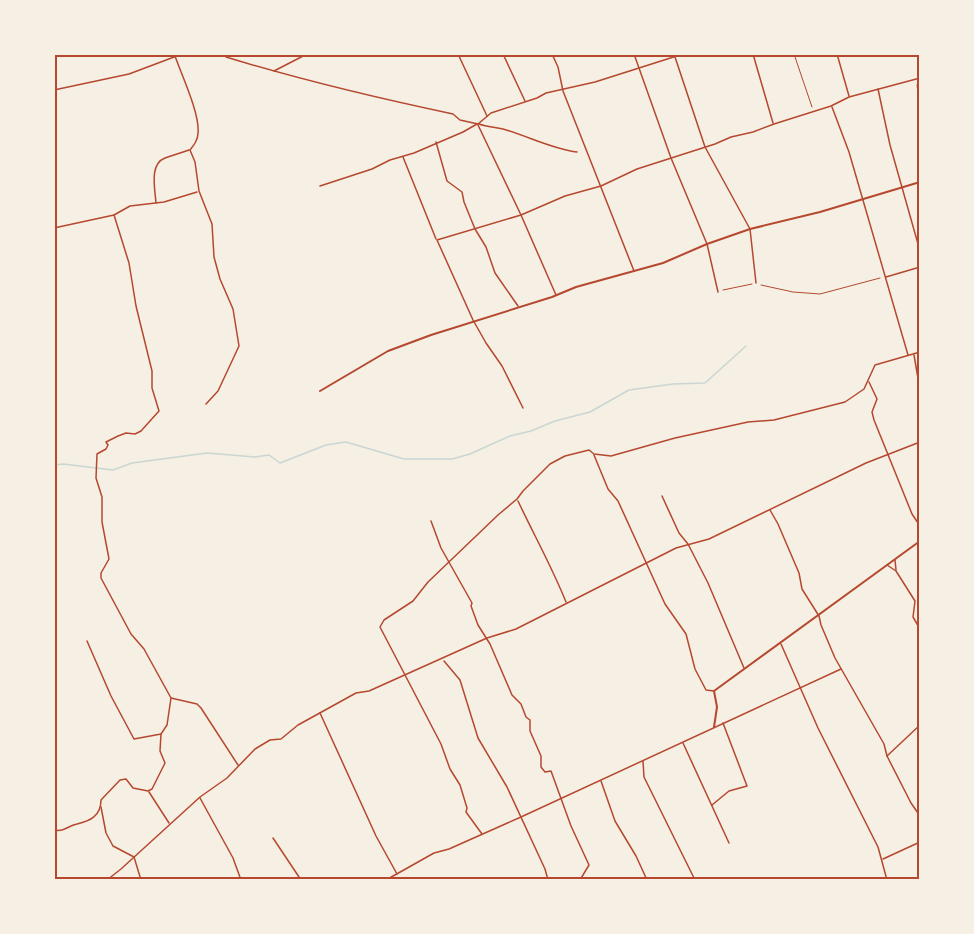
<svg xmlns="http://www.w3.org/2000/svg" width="974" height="934" font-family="'PT Sans',sans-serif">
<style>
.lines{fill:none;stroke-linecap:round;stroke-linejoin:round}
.stream{stroke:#c9d6d2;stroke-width:1.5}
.path{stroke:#b5482f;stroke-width:1}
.minor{stroke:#b5482f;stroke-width:1.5}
.tertiary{stroke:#b5482f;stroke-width:2}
.neatline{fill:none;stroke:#b5482f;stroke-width:2}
</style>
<rect width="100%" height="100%" fill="#f6efe4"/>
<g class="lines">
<!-- stream -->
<path class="stream" d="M54,465L63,464L113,470L132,463L207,453L255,457L269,455L280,463L326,445L346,442L404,459H452L470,454L510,436L531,431L555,421L590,412L629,390L673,384L705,383L746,346"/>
<!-- path -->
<g class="path">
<path d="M794,54L812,107"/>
<path d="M917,85L920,109"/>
<path d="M761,285L793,292L820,294L880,278"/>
<path d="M723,290L752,284"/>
</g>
<!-- minor -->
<g class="minor">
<path d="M225,54L226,57C301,80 377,98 453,114L460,120L478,124L491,113L537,98L546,93L595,82L683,54"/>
<path d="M458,54L487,116"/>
<path d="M503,54L525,101"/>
<path d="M552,54L558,67L563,91L634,271"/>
<path d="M634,54L671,158L707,244L718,292"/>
<path d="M753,54L773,123"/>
<path d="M837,54L849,96"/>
<path d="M175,56C182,76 200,114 198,133C198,140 194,145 190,150L195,162L199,191L212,224L214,257L220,279L233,309L239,346L218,391L206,404"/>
<path d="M675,57L705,147L750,229L756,283"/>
<path d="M274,71L307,54"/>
<path d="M878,89L890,145L920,251"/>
<path d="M54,90L129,74L182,54"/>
<path d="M832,107L849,152L908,355"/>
<path d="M479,124C487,127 495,127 503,129C528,136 552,149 577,152"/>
<path d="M478,125L521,215L556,295"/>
<path d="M436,142L447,181L462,192L464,202L475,229L486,247L495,273L518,306"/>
<path d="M403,157L436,239"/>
<path d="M320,186L372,169L390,160L414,153L463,132L477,124"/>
<path d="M156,203C155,189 149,164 165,158C173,155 181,153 189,150"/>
<path d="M54,228L114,215L130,206L164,202L197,192"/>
<path d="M886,277L920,267"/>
<path d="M914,355L920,390"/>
<path d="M869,382L877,399L872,412L874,420L912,514L920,526"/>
<path d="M523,408L502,366L486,343L473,320L437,240L521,215L565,196L601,186L637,169L715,144L731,137L753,132L774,124L831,106L849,97L920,78"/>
<path d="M594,455L608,489L618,501L665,604L686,634L695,669L706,690L714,691"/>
<path d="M662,496L679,533L688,544L708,583L744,668"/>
<path d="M518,501C534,535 552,567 566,602"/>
<path d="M770,510L778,524L799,573L802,589L819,616L821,625L835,658L884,744L887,756L920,725"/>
<path d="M431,521L441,548L472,603L471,606L478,625L490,644L512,695L521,704L526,717L530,720V731L541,756V767L545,772L551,771L571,826L589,865L580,880"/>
<path d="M895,560L896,570"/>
<path d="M887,565L896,571L915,601L913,617L920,629"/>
<path d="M87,641L111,696L134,739L161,734"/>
<path d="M781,644L818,728L878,847L887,880"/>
<path d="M444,661L460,680L478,738L507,787L545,869L548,880"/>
<path d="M171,698L197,704L201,708L238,765"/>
<path d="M320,713L376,836L397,874"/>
<path d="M683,743L729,843"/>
<path d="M887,756L911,803L920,816"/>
<path d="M643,761L644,777L695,880"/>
<path d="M601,781L615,821L636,856L647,880"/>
<path d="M149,792L169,823"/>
<path d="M200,798L233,858L241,880"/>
<path d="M712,805L729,791L747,786L723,723"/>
<path d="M101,807L106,833L113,846L134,857L141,880"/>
<path d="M54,830C65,832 67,826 77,824C90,821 101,816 101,800L120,780L126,779L133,788L148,791L152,789L165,763L160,751L161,734L167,725L171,698L144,649L131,634L101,578V573L109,559L102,522V497L96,478L97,454L106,449L108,445L106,442L118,436L126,433L135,434L141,431L159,411L152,388V371L136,306L129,263L114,215"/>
<path d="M482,834L466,812L467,808L460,785L450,769L441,744L380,627L384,620L413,601L428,582L498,515L517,499L523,491L550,464L565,456L589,450L594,454L611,456L675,438L748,422L774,420L845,402L864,389L875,365L920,352"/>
<path d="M273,838L301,880"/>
<path d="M883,859L920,842"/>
<path d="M107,880L121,869L200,797L227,778L255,749L270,740L281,739L298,725L356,693L369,691L487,638L516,629L676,548L709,539L866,463L920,442"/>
<path d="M386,880L434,853L449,849L521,817L841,669"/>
</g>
<!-- tertiary -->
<g class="tertiary">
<path d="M320,391L388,351L431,335L552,297L576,287L663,263L707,244L750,229L820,212L920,182"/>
<path d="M714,727L717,707L714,691L920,541"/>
</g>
</g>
<!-- border -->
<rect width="974" height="934" fill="none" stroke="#f6efe4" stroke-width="111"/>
<rect x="56" y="56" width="862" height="822" class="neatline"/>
</svg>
